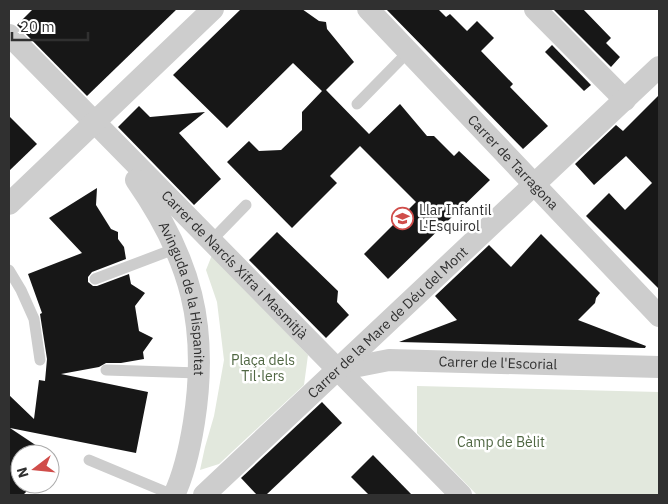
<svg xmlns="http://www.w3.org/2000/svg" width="668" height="504" font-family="'IBM Plex Sans',sans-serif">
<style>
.green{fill:#e2e8dd}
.building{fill:#171717}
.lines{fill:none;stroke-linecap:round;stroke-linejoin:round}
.lane{stroke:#cdcdcd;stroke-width:11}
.street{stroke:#cdcdcd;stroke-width:22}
.labels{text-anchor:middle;stroke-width:5;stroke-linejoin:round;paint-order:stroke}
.street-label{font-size:14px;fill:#303030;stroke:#fff}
.poi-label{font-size:14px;fill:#303030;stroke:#fff;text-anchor:start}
.park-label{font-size:14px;fill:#506743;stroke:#fff}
</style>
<rect width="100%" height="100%" fill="#fff"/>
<!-- green -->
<g class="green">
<path d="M212,255L308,355L304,385L219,464L200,470L205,447L214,416L224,360L217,302L206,270Z"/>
<path d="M417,386L659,392V495H477L417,433Z"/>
</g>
<!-- building -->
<g class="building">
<path d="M33,9H177L87,96L17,25Z"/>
<path d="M241,9H302L319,21L326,22L327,29L354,62L326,90L369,134L400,104L427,136H434L454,156L459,151L490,180L388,279L364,254L416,202L360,146L330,176L337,183L292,228L227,162L249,141L259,151L281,150L302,130V112L322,91L293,63L227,128L173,75Z"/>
<path d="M386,9H438L446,17L450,14L467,31L477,21L494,38L481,51L513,84L510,87L548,126L523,149Z"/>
<path d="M553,9H583L611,38L606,43L620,57L611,67Z"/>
<path d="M552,45L591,85L584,91L545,52Z"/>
<path d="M659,95V289L586,216L609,193L625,210L652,183L626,156L594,185L575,164L616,125L623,131Z"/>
<path d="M139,106L150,117L205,112L179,133L221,179L194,205L118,127Z"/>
<path d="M9,116L37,144L9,171Z"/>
<path d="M97,188L96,205L111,229L118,232V239L124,247L126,259L92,272L88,277V282L93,286H97L129,274L131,284L145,293L135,306L139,331L153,338L143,352L144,359L121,363H106L99,367L61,374L148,392L136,453L10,428L49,454H20V484H34L23,495H9V395L34,419L39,380L45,381L47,359L40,314L42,313L28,274L82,253L49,218Z"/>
<path d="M277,232L338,291L337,302L349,315L326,338L249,260Z"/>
<path d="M541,234L600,293L596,298L595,303L578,320L646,346L645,348L399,342L457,320L435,296L489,245L511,267Z"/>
<path d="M322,402L342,423L266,495H257L241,478Z"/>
<path d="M373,455L412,495H369L351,477Z"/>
</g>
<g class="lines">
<!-- lane -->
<g class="lane">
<path d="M357,104L409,51"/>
<path d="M211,241L246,205"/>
<path d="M9,270L21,290L34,319L40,360"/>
<path d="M95,279L177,248"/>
<path d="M106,370L199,373"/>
<path d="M89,460L173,495"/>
</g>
<!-- street -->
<g class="street">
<path id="s1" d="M368,9L659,316"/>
<path d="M535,9L625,100"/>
<path id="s2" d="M9,35L461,495"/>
<path id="s3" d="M136,180C191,259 209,326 194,422C190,447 185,472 174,495"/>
<path d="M9,204L213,9"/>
<path id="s4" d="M338,370L389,360L659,367"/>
<path id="s5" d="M204,495L659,67"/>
</g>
</g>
<!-- icons -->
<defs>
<symbol id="school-ring" viewBox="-11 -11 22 22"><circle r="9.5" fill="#fff" stroke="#d04d4a" stroke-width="1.5"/><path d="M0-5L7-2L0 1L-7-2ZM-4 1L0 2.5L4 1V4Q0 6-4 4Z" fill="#d04d4a"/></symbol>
</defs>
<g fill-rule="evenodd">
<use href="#school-ring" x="390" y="206" width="25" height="25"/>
</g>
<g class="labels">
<!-- street labels -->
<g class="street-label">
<text dy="5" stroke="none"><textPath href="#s1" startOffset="211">Carrer de Tarragona</textPath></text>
<text dy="5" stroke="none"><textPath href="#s2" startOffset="322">Carrer de Narcís Xifra i Masmitjà</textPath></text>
<text dy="5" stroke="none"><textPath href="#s3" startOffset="130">Avinguda de la Hispanitat</textPath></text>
<text dy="5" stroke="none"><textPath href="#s5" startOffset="252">Carrer de la Mare de Déu del Mont</textPath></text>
<text dy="5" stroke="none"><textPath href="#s4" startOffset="161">Carrer de l'Escorial</textPath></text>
</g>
<!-- poi labels -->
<g class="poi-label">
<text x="419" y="215">Llar Infantil<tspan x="419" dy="16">L'Esquirol</tspan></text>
</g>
<!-- park labels -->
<g class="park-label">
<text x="263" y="365">Plaça dels<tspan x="263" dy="16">Til·lers</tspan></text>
<text x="501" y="447">Camp de Bèlit</text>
</g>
</g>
<!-- border -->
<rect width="668" height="504" fill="none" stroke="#303030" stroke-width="20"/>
<!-- north arrow -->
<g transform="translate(35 469) rotate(254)"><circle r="24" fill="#ffffff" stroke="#acacac"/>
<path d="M0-4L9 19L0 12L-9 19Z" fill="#d04d4a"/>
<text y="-8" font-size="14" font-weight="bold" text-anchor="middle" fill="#303030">N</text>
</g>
<!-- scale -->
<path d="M12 32v8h76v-8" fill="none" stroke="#303030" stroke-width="2.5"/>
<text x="20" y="32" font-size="15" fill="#303030" stroke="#ffffff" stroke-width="4" paint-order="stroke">20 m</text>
</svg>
